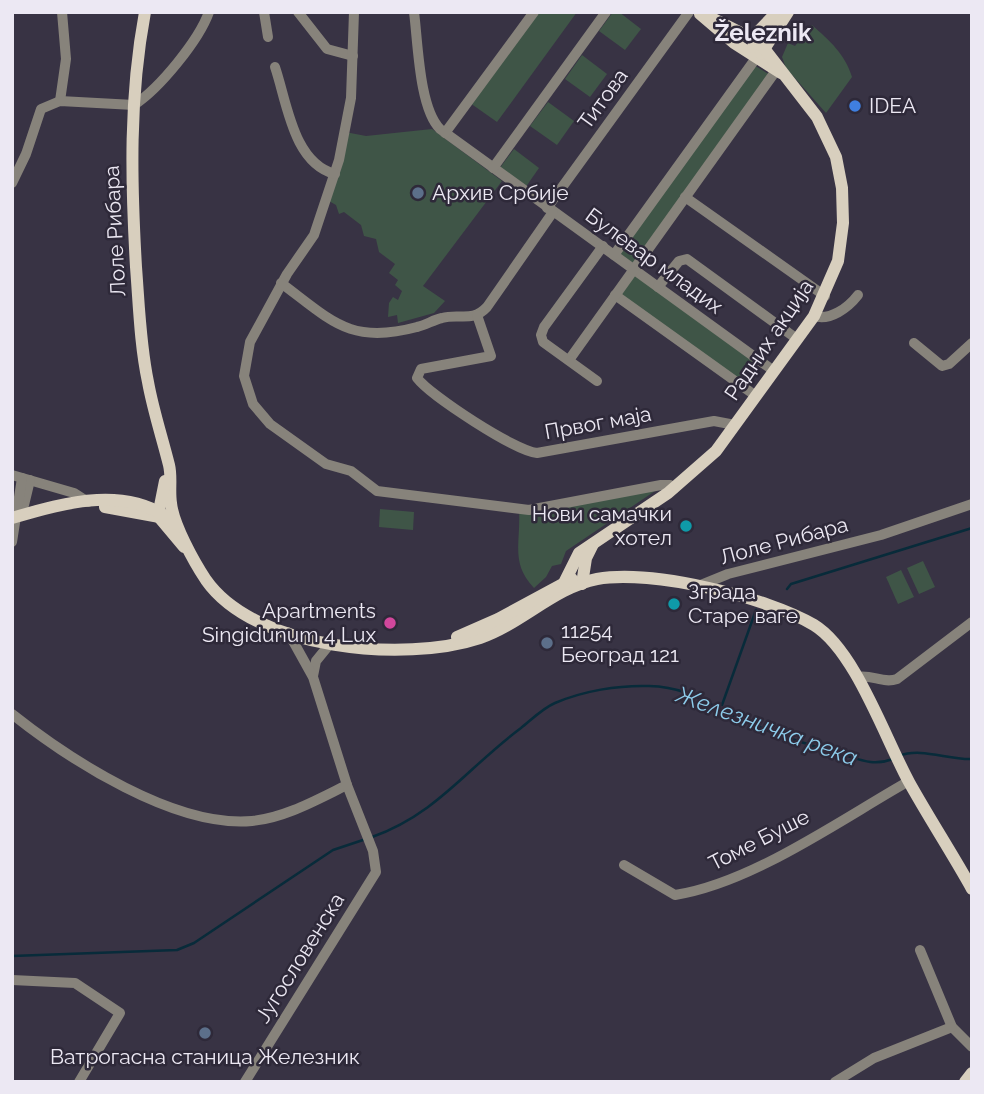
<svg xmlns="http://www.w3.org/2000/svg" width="984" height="1094" font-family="Raleway,sans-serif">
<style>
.green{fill:#3f5547}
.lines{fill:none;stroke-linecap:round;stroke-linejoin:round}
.stream{stroke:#082b3a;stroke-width:2.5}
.minor{stroke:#87837b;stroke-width:10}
.major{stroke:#d8cfbe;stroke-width:12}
.shop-dot{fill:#3f7fe0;stroke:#2e2939;stroke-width:2.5}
.service-dot{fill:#5c6f8a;stroke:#2e2939;stroke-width:2.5}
.culture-dot{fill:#0f9aa8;stroke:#2e2939;stroke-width:2.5}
.hotel-dot{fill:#d1479c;stroke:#2e2939;stroke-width:2.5}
.labels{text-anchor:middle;stroke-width:5;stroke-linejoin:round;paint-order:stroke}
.street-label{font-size:21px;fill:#ece8f3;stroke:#2e2939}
.poi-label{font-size:21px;fill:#ece8f3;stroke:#2e2939;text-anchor:start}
.water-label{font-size:23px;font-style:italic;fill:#8dcceb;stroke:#2e2939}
.quarter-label{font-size:24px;font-weight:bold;fill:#ece8f3;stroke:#2e2939}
</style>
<rect width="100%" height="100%" fill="#383344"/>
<!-- green -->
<g class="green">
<path d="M537,12H577L497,122L470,103Z"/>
<path d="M613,12H619L641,29L625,50L599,31Z"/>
<path d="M812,25C830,41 845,54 852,77L826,113L786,68L782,57L788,43L795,46Z"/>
<path d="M582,55L607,74L590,97L565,79Z"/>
<path d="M754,65L770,75L634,264L619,253Z"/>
<path d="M548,102L574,121L557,145L530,126Z"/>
<path d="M432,129L502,181L423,286L445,301L434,313L398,323L397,315L388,317L389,303L393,297L398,300L402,291L395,285L398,280L389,273L395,264L379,252L376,239L364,236L361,225L344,212L339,214L336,205L327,200L345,132L366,136Z"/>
<path d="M514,149L539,168L525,188L499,169Z"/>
<path d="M633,274L759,362L743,385L618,295Z"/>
<path d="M655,491L566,551L561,564L552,566L546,577L534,588C510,563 521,542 519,510Z"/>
<path d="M380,509L414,512L413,530L379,527Z"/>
<path d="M923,561L935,587L919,594L907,568Z"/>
<path d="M901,570L914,597L898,604L886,577Z"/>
</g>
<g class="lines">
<!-- stream -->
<g class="stream">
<path d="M787,589L791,584L972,528"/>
<path d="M722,705L756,610"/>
<path d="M899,756C921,747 948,760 972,759"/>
<path d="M372,837C437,814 468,767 521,728C531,720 543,708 555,703C583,691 618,685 649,686C690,687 708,705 742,720C773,733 805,744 838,753C859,759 872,767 893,759"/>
<path d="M12,956L177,950L194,943L333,850L366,839"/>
</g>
<!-- minor -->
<g class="minor">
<path d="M264,12L268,37"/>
<path d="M298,12L327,49L353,56"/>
<path d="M354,12L351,98L339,160L314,235L287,274L250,342L244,376L253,404L270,424L326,464L351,471L377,491L529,510L661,485H670L674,489"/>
<path d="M414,12C418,42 419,108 440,129L774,371"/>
<path d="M275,67C287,102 293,163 335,174"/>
<path d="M60,101L66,59L62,12"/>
<path d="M445,133L534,12"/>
<path d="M493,168L606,12"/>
<path d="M12,183L26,154L41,109L60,101L134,105C160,88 199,40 209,12"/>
<path d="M685,197L825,296"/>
<path d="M547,208L689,12"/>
<path d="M614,255L756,58"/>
<path d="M281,283C332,321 350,345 417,327C426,325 433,320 442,318C460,313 472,323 487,307L553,212"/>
<path d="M658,287L679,261L687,259L797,339"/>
<path d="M615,295L756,396"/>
<path d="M477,315L491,356L421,369L417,378C431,396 515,451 537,453L714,421L735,425"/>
<path d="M814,316C830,321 848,308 858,295"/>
<path d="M914,343L942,366L949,364L972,343"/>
<path d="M569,360L775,72"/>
<path d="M597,381L543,342L541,335L544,327L603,246"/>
<path d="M12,475L74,493L88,502"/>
<path d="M16,517L24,505L30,480"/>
<path d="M12,542L22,478"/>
<path d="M701,585L728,574L881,535L972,504"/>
<path d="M313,676L316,661L329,645"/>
<path d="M857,677C872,674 883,684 897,679L972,622"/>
<path d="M12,714C70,760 175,828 252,821C285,818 318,799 347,785"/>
<path d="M624,865L675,895C752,883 840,820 909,781"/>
<path d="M920,950L952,1027L972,1047"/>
<path d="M12,980L75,983L120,1013L79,1082"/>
<path d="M245,1082L376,872L373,851L347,785L313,677L288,632"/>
<path d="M835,1082L874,1058L952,1027"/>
</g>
<!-- major -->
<g class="major">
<path d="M145,12C129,98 131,180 136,267C139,305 140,344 148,382C153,410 162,437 169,465C172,477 169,490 171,503C173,524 194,562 206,580C255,650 405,663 480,638C521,624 555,587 597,579C651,569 767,597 814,625C855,650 885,738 909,782C929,818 952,853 972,889"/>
<path d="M700,14L734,43L781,73"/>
<path d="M753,47L757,33L777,12"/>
<path d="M761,54L788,12"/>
<path d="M165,481L158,516L184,547"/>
<path d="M105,507L165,518"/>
<path d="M12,518C66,502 130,484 176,524"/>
<path d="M565,581L579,553L668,493L716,451L814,316L838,261L843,223L842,188L836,157L817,117L759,42L700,12"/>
<path d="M582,584L586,558L593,544"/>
<path d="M457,637L498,619L572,579"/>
<path d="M965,1082L972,1073"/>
</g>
</g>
<!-- markers -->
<circle class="shop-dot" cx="855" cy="106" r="7"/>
<g class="service-dot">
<circle cx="418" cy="193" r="7"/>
<circle cx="547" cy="643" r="7"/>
<circle cx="205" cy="1033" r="7"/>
</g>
<g class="culture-dot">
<circle cx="686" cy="526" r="7"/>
<circle cx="674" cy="604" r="7"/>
</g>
<circle class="hotel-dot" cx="390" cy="623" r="7"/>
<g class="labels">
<!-- street labels -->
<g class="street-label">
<text transform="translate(603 99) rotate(-54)" y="7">Титова</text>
<text transform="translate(115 231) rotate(-93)" y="7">Лоле Рибара</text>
<text transform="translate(654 261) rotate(36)" y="7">Булевар младих</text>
<text transform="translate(769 340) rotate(-56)" y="7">Радних акција</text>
<text transform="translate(598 423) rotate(-10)" y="7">Првог маја</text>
<text transform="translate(784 541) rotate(-15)" y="7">Лоле Рибара</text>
<text transform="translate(759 840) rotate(-27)" y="7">Томе Буше</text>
<text transform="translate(300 958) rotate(-58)" y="7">Југословенска</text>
</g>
<!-- poi labels -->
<g class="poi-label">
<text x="869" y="113">IDEA</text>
<text x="432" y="200">Архив Србије</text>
<text x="672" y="521" text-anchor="end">Нови самачки<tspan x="672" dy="24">хотел</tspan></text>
<text x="688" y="599">Зграда<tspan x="688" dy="24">Старе ваге</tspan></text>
<text x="376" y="618" text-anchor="end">Apartments<tspan x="376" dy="24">Singidunum 4 Lux</tspan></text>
<text x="561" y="638">11254<tspan x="561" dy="24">Београд 121</tspan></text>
<text x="205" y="1064" text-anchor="middle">Ватрогасна станица Железник</text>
</g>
<!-- water labels -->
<g class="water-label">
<text transform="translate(767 726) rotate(20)" y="8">Железничка река</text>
</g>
<!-- quarter labels -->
<g class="quarter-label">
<text x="763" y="41">Železnik</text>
</g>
</g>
<!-- border -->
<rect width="984" height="1094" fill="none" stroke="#ece8f3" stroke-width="28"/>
</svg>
